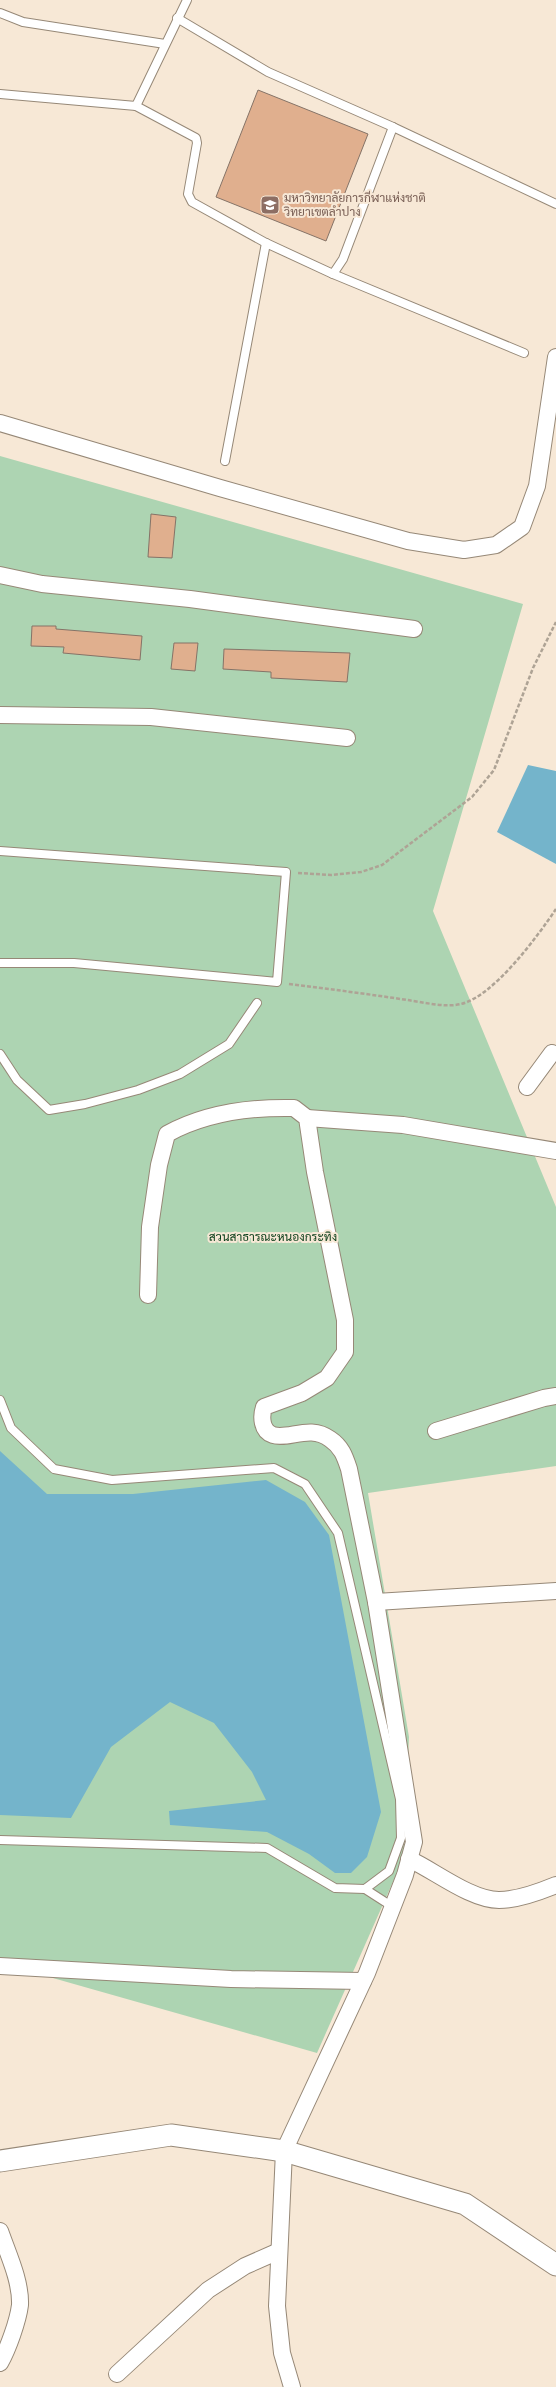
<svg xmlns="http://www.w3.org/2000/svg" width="556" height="2387" font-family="'Sofia Sans Condensed',Sarabun,sans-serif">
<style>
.green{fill:#add4b2}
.water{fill:#74b4cb}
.building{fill:#e0af8e;stroke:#857367}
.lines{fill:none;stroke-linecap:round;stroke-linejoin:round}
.service-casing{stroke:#968877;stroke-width:10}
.minor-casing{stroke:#968877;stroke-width:18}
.tertiary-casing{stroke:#968877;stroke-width:23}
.path{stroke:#aea395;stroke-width:2.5;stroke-dasharray:4 2;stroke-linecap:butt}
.service{stroke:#fff;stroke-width:8}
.minor{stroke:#fff;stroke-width:16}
.tertiary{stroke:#fff;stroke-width:21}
.labels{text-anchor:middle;stroke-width:4;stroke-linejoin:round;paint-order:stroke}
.education-label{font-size:12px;fill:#785e54;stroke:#f7e8d6;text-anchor:start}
.park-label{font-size:12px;fill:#093d18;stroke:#f7e8d6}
</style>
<rect width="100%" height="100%" fill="#f7e8d6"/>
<!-- green -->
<path class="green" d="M0,456L523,604L433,911L556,1207V1466L368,1493L409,1737L404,1857L317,2053L0,1963Z"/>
<!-- water -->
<g class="water">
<path d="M528,765L556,771V864L497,832Z"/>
<path d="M0,1451L47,1494H133L266,1480L305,1502L329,1535L381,1812L367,1857L351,1873H335L309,1854L267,1832L170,1825L169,1811L266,1800L252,1772L214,1723L170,1702L111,1747L71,1818L0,1815Z"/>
</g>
<!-- building -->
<g class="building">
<path d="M258,90L368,134L326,241L216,197Z"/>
<path d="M151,514L176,517L172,558L148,557Z"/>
<path d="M32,626H56V629L142,636L140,660L63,653L64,647L31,646Z"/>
<path d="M174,643H198L195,671L171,669Z"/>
<path d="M224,649L350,653L347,682L271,678V672L223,669Z"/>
</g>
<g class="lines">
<defs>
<g id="service">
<path d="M0,13L23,22L165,44"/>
<path d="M177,18L268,72L393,127L556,204"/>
<path d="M0,94L136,106L187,0"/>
<path d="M136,106L196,138L197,143L188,194L192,202L266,243L333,274L343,259L393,127"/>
<path d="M333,274L524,353"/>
<path d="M225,461L266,243"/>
<path d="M0,851L286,872L277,982L74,963H0"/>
<path d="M0,1054L17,1080L49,1110L85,1104L138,1090L180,1074L229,1044L257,1003"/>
<path d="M0,1400L11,1428L54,1469L112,1480L274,1468L305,1484L338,1533L400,1799L401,1838L389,1871L365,1889L335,1888L267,1848L0,1840"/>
<path d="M365,1889L393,1907"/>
</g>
<g id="minor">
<path d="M0,423L220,488L408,541L464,550L496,545L522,527L537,486L556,357"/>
<path d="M0,575L42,584L190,599L414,629"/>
<path d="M0,715L151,717L347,738"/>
<path d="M527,1087L552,1053"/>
<path d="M307,1118L403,1125L556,1151"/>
<path d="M148,1295L150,1227L159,1165L167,1134C205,1113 251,1107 294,1108L307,1118L315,1172L345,1320V1352L327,1378L302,1393L264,1407C261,1416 261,1431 273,1435C289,1440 310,1424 330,1439C342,1447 345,1457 349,1469L376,1602L414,1842L405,1875L367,1973L284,2151L277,2306L282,2353L292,2387"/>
<path d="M436,1431L544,1398L556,1396"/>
<path d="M376,1602L556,1591"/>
<path d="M409,1859C435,1871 471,1900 499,1900C518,1900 539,1892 556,1885"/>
<path d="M0,1966L231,1979L363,1981"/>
<path d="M0,2231C8,2254 21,2281 20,2305C18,2321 8,2349 0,2363"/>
<path d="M117,2374L208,2290L245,2266L279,2251"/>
</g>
<path id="tertiary" d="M0,2161L171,2135L284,2151L465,2204L556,2265"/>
</defs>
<!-- service casing -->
<use href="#service" class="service-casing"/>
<!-- minor casing -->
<use href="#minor" class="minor-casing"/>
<!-- tertiary casing -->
<use href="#tertiary" class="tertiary-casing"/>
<!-- path -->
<g class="path">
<path d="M298,873L331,875L361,872L382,865L472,797L494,770L533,668L556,622"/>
<path d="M289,984C329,989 368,994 407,1000C423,1002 445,1008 461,1004C494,996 537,937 556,909"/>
</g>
<!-- service -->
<use href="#service" class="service"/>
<!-- minor -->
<use href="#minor" class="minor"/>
<!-- tertiary -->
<use href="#tertiary" class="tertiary"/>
</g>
<!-- icons -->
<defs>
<symbol id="university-square" viewBox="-11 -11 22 22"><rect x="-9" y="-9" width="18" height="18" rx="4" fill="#8d6e63" stroke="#f7e8d6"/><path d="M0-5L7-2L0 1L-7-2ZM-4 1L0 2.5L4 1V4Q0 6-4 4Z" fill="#fff"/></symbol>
</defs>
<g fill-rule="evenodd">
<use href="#university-square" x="259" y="194" width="22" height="22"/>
</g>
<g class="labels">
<!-- education labels -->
<g class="education-label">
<text x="284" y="202">มหาวิทยาลัยการกีฬาแห่งชาติ<tspan x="284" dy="14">วิทยาเขตลำปาง</tspan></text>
</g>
<!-- park labels -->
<g class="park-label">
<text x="273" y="1241">สวนสาธารณะหนองกระทิง</text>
</g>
</g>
</svg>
